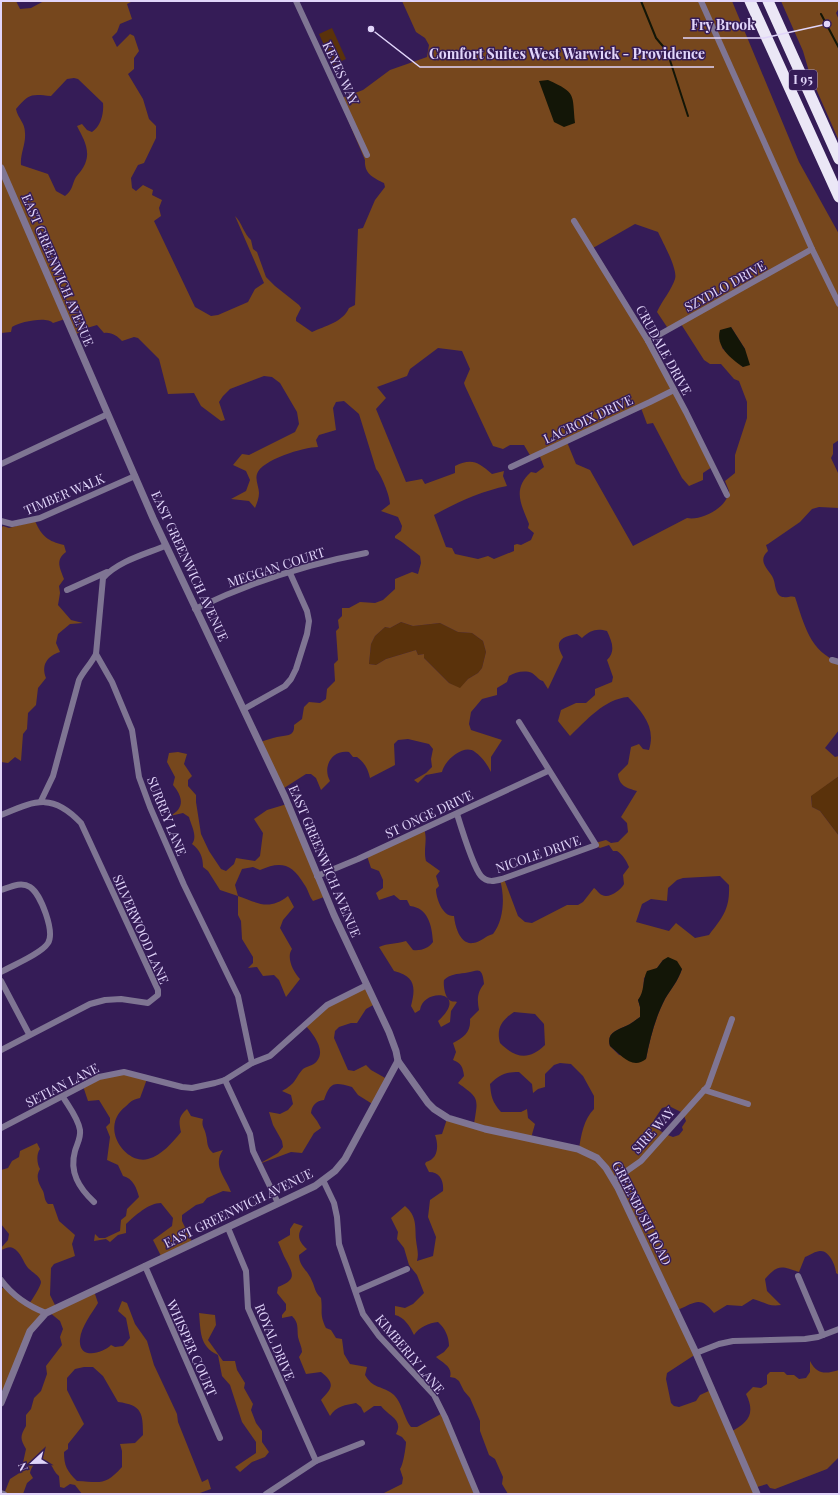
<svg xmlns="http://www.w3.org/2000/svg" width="840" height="1495" font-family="'Playfair Display',serif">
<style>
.green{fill:#5a320b}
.forest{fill:#76471d;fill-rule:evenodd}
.water{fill:#131607}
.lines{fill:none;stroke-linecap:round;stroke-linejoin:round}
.stream{stroke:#131607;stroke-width:2}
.minor{stroke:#7f7593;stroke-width:6}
.tertiary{stroke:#7f7593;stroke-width:7}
.motorway{stroke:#ebe7f6;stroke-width:11}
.labels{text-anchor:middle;stroke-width:3;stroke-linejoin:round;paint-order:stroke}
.shield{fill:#351c57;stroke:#ad9ec9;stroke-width:1}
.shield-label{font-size:12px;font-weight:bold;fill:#e1d5fa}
.street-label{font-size:13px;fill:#e1d5fa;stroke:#351c57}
.leader{fill:none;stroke:#e1d5fa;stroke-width:1.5}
.callout-dot{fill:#e1d5fa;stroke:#351c57;stroke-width:1.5}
.callout-label{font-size:14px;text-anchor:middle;font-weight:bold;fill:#e1d5fa;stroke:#351c57;stroke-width:3;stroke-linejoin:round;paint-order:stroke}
</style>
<rect width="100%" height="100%" fill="#351c57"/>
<!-- green -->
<g class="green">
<path d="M332,28L346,59L333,65L319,34Z"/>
<path d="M401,622L413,626L440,623L458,632L472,633L483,641L486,652L482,668L478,673L468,679L460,689L449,683L424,658V654L418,655L416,650L386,659L376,665L369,664L371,644L375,636L385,627L390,628Z"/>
<path d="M839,776V836L820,811L812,807L811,795Z"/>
</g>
<!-- forest -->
<g class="forest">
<path d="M1,1H16L20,9L31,8L44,1H133L127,4L132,19L120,24L117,32L112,37L117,47L130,34L134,36L139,51L134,58V69L128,74L143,99L149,119L156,126V138L144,163L138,165L131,178L132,188L136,191L143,185L153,190L152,195L162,200L159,208L161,216L154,221L195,307L211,316L218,315L248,302L255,289L264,283L235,216C242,223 244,234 251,240L253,249L257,252L266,277L275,286L299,305L301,308L296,318V321L312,332C325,326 343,322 349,308L355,305L358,229L363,228L375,200L385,187L384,183C374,178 364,174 365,160L339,99L363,90L390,70L427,57L429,45L425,38L416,32L402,1H732L799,162L839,234V440L833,444V454L831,458L839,475V508L819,507L812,509L800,522L768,544L766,545L768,551C758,560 766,567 772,576C776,582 774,591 780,596C785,599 791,595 795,597C804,624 810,652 839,662V730L825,748L835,757L839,756V776L811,796L812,807L820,811L839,836V1275L836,1273C836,1266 829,1250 820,1251C816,1251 810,1255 805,1257L799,1272C782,1267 779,1263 765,1279L767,1291L781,1305C768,1307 765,1302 753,1299L742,1306L727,1305L714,1313C700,1296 696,1302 678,1310L696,1354L667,1373L666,1379L671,1403L674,1406L679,1407L696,1401L700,1395L711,1390L730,1432C748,1423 756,1414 746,1394L753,1387L761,1388L767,1384V1375L770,1372H784L787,1375H794L799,1379L806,1378L810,1372V1361C817,1375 826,1374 839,1370V1457L827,1469L775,1489L770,1488L767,1484L757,1487L756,1494H508L502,1484L503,1477L495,1459L489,1455L480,1431V1421L470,1398L464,1391L459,1381L455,1378L450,1377C453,1367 443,1363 436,1357L444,1352L449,1346C449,1337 445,1328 438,1322C429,1323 419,1327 414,1335C410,1326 404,1317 395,1315V1306L405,1308L413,1304L424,1293L417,1275L409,1265L404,1248L397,1239L398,1232L391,1218L405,1206C417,1216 415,1226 416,1240C417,1249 419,1253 417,1261L433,1256L436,1237L428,1217L430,1200L443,1191C444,1181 440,1172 429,1172L425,1164L426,1162C438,1159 439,1146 435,1135L442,1134L447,1119L474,1124C478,1098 480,1099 458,1083L464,1076C463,1067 461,1063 453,1060L456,1052L453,1043C464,1037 471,1032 470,1019L479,1010C477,1000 477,992 484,984C482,964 477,972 465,973C457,974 450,974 444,980C443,985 445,999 451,1001C453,1002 455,1001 457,1002L451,1011L450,1022L441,1027L438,1021C471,991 423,987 420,1010L415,1013L411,1006C416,987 415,976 394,971L379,947C388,943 396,944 406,941L413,950C421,951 429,948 433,942C432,925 428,908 410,906L407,900H400L394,895L379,900L376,893L383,888V880L379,871L371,868L367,856L424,829C428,840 423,849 426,861L440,871L436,876L439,886L436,889C436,899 443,917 454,916C455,926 460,945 473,943C481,942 485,936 493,934C504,920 505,897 500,880L504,879L518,916L525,922L532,923L567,905H578L583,902L594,888C597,890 599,894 602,895C609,899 621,890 624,884L623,875L629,867C626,860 623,855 617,851H613L609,845L600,848L595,846V843L606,840L611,843L618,842L628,832L627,823L621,817L637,791C627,788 619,786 618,774L628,764L631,747L639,744L643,749L649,750C656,727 643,713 628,697C604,699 586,721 570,736L558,721L561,710L576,703H586L595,695V689L612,682L613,677L607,660C616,651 612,642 607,631C597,628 590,630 582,638L577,634C560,637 554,642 563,657L548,689L543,681C538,680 537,676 532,673C525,670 515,672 509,676L507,682L497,688V695L482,699L471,712L469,724L471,730L502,740L491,757V772C487,764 482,757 475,752C464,743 444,761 442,772L426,775L418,783L414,780L426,773L432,767L431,759L433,749L429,744L408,739L398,740L394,744L395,765L370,778C368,769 365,763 357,757H353L349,752C332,749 322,767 330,781L321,790L316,778L311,774H306L281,790L261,742C266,740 272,738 277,737C286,735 295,737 294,725L302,719L304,707L309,702L320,703L326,699L327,689L335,681L334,664L338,660L336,631L339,628L338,620L342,616V608H349L360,602L375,603L383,600L395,589V579L412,572L418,574L421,563L420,556C413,551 401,540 395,538V536L401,531L402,526L398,517L381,511L390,504C390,496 381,474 376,469L359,414L344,401L336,402L333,408L336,430L319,435L316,440L318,447C304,447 261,460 257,474C255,480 259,487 259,493C259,498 257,503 255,508L249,501L231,499L246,491L250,480L246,471L233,465L242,454L249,455L295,432L299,424L297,412L280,383L272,377L264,376L230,389L223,396L219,402L225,420L221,421L201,406L194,393L168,394L159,359L138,338L134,337L122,341C117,336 112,332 104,333L97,325L87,328L73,336L65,319L53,323C47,316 19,322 12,327L11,332L1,333ZM74,78L78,79L103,103C104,113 101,126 92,132L87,130L82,124L77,126C83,138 91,150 85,164C83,169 79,173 76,177C72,184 73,190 65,196L56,191L48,174L21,165C20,154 26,144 25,133C25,122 18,119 16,109C29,93 32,94 51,96L67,79ZM635,224L658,232C663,243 678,269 675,279C672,289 662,301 657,312L669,330L681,324L704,360L710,364H721L734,379L739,381L747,402V418L735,455V473L725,481L729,491C728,507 702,521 687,518L633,546L590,470L576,464L567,442L641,408L647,424L653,423L682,478L689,486L703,480V473L715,465L593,248ZM731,327L745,349L743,367L722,348ZM438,348L462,351L470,369L464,383L465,386L493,446L503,449L510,445H524L531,457L539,454L544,467L536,473L531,472C512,489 521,504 529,524L528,528L534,533L531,540L521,545L517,544L514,545V551L494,559L488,556L478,559L455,554L452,548L446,547L434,515C456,503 481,491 507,486L503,476L504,471L492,474C478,462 472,458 455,466V473L425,484L422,479L406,482L376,409L386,398L377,387L407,376L410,369ZM401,622L413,626L440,623L458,632L472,633L483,641L486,652L482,668L478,673L468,679L460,688L449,683L424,658V654L418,655L416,650L386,659L376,665L369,664L371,644L375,636L385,627L390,628ZM720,876L729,885C730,909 723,917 709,935L695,938L676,923L669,931L636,922L642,904L651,899L667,901L668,888L677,880L683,878ZM663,960L682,969C678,981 671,989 665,999C655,1018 650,1039 646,1059L619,1055L610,1046C606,1033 617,1030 626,1026C631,1024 635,1020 640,1017V1007L638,1000L643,993L644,978L657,968ZM514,1012L535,1014L544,1024L545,1045C529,1061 515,1058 500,1043C496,1028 502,1020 514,1012ZM560,1063L571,1064L583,1076L594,1096V1109C584,1119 581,1135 579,1149L531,1138L535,1124L528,1118L527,1109L521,1112H501C492,1102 491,1096 490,1084C500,1074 506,1072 519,1072L532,1084L533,1093L538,1089L545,1087V1074L554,1065ZM669,1106L683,1113L686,1121L682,1127L683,1130L679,1135L673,1137C664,1134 656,1130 654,1120L662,1108Z"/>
<path d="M781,1H839V8L836,13L839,20V141L810,75L803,51Z"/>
<path d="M35,521C42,537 48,541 64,545L66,552C55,560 60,568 64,579L59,586L60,593L58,605L71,620L83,623L70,624L58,634L56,643L60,652C47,656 41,665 46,678L38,688L36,705L28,713L27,729L23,734L21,761L15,757L8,763L1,762V528L3,526L9,528Z"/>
<path d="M178,752L187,754L184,764L192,776L188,780V786L196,795V802L201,834L209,851L221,869L226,871L234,864L236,858L255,861L260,856L263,833L254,819L267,810L287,804L324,897L313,901C309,896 308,889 304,884C292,863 280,861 260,870L253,867L242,869L235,885L238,896C258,903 269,911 288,896L294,907L283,920L280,928L292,949C286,957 293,972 300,979L286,997L279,980L274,975L263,976L257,967L248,968L253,963V957L242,939L241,921L238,915V896L220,890L208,871L203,867C203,857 200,850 192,844C198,836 191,825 189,817L183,813L170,816C185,808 183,797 173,785L175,777L167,762L169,753Z"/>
<path d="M365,986L375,1004L366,1009L357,1023H351L339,1027L335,1031L334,1038L348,1070L354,1071L366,1065L371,1070L387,1079L374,1105L358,1095L352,1087C335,1082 330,1081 324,1100C316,1101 312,1105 311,1113L317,1121L321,1128L314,1133L302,1153L291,1152L259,1164L278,1153L283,1147L282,1141L273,1125L269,1112L280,1114L288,1110L293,1104L291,1095L282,1091C297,1083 294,1079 303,1069C307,1066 313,1066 317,1061C326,1050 313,1034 306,1026L326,1006Z"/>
<path d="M115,1073L147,1079L140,1098C131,1100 132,1101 125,1107C99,1128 126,1165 148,1159C162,1155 172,1143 181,1132C179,1121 178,1117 187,1109L191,1116L203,1119C201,1127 205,1128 206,1135C208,1142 206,1147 213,1153L223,1150C212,1166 226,1178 231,1192L223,1191L207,1198L203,1203L196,1205L182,1215V1221L193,1244L162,1258L153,1240L172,1226L173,1218L161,1203C148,1203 135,1216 126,1224V1233L118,1235L110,1242L106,1239L94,1241L95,1234L99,1238H105L120,1231L121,1220L126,1216L127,1209L139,1197C137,1189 133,1178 123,1176L118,1165L107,1160L110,1137L106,1127L110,1123V1118L99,1100L88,1101L83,1086Z"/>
<path d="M37,1143L40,1149C36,1154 37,1164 40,1169C35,1177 39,1184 43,1191C45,1196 44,1200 48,1204H53L59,1221L75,1235L72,1244L75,1256L54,1264L51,1268L50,1295L56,1307L94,1291L98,1303C92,1313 81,1327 80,1339C78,1360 102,1354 111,1345L115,1347L123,1346L130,1338L126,1318L118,1311L122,1301L127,1303L135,1324L147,1341L154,1365L177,1414L178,1422L202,1482L208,1479L211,1489L197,1494H82L75,1485L70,1484L64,1488L60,1487L59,1476C54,1472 54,1469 51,1465C42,1454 32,1463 30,1473L33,1478L27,1483L23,1494H4L10,1479L21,1472L26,1449C20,1439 20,1436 26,1426V1415L31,1409L34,1398L41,1391L47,1374L46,1366L62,1345L60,1337L63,1329L60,1321L49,1312L35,1323L6,1391L1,1389V1289L4,1287L29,1304C32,1300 41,1286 41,1282C40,1276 33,1273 28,1268C23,1262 21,1252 13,1248C9,1246 5,1249 1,1250V1248L8,1240L9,1234L1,1224V1170L8,1168L12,1161L19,1157L20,1151ZM84,1367H93L103,1376L118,1402C142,1405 143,1413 143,1435L135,1443L120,1444L122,1451V1467C105,1486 101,1482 77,1481C67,1471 64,1466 64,1452L68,1449V1444L84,1424L67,1390V1378L75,1369Z"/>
<path d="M294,1223L303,1226C296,1235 299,1242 307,1249L299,1255C299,1267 308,1270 312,1281C315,1287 315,1293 321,1298C323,1312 319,1313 326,1328L331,1330L336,1338L342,1339L344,1354L350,1364L367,1367L365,1375C373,1388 378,1385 390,1392C402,1399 403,1417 411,1427H417L441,1414L474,1494H382L402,1484L403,1478L400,1469C403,1466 406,1447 406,1442L402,1437L396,1434C404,1419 388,1416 381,1406H374L364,1413L361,1407L356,1403C346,1405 336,1406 330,1416L321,1400C332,1388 336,1384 321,1372L306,1374L299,1357L302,1352C302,1347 299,1342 298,1337C297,1328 299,1323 292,1316L282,1318V1315L286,1310V1304L277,1293L278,1287C296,1280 294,1275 286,1260C283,1255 281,1248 278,1242L290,1235V1229Z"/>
<path d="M199,1313L215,1315L216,1325L208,1340L223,1361H235L237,1370L245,1383L244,1388L253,1404L251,1410L256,1423L262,1431V1442L269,1452L265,1457L252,1462L240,1472L235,1467L256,1453V1442L242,1422L230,1385L222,1376L218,1355C199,1346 201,1332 199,1313Z"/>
</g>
<!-- water -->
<g class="water">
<path d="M548,80C577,93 572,94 575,123L564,127L554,122L539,81Z"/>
<path d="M731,327L745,349L750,365L743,367C731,359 715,346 720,330Z"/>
<path d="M668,957L677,961L682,969C678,981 671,989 665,999C655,1018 650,1039 646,1059C632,1070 621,1055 610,1046C606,1033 617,1030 626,1026C631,1024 635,1020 640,1017V1007L638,1000C645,991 642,981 647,971L657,968L663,960Z"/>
</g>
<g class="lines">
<!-- stream -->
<g class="stream">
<path d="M641,1L656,38L667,51L688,116"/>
<path d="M821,14L839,48"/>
</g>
<!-- minor -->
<g class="minor">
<path d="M296,1L367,155"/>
<path d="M701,1L812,249L839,304"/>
<path d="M574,221L648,341L686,412L727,495"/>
<path d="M648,341L812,249"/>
<path d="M1,464L108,414"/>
<path d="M511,467L650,402L674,390"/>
<path d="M1,521L12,524L40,518L135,476"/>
<path d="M165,546C146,554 118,561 103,578L96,654L112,682L132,730L139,777L150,807L184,885L238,996L252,1063"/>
<path d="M67,590L107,572"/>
<path d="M195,609C249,583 307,564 366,553"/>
<path d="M832,660L839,662"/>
<path d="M244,709L285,686L291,679L296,669L307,634L309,621L307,611L290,573"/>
<path d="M41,801L53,776L79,680C84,670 91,664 96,654"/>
<path d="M457,814C461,827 474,868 481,876C487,883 495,881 502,879L596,845L519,722"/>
<path d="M1,815C35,801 52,792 81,823L158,990V995L148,1003L121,999L105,1000L90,1004L1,1050"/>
<path d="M317,876L358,859L548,771"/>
<path d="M1,890C10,887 21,881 30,887C41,894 55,932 48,943C41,954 13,965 1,972"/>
<path d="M1,981L29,1034"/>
<path d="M225,1080L250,1134L253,1151L278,1203"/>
<path d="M704,1090L748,1104"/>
<path d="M63,1097C69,1107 78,1118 80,1130C81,1138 77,1144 75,1151C69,1172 79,1188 94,1202"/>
<path d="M1,1128L99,1077L124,1072L182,1087L192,1088L215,1083L225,1080L252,1063L270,1056L327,1005L367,985"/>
<path d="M323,1180L334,1203L337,1217L339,1244L363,1314L379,1336L434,1395L445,1417L477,1494"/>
<path d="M614,1180L641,1161L708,1086L732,1019"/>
<path d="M228,1228L246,1271L248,1308L316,1461"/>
<path d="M145,1266L220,1438"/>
<path d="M798,1276L823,1335"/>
<path d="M1,1280C12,1295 28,1306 46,1313"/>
<path d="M356,1291L407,1269"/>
<path d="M696,1353L719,1344L733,1341L805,1339L818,1337L839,1329"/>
<path d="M1,1493L4,1494"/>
<path d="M266,1494L316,1461L362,1443"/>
</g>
<!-- tertiary -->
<g class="tertiary">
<path d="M1,168L153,518L285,797L334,915L389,1032L396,1051L398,1061L345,1159L335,1171L315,1186L46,1313L30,1331L1,1403"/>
<path d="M398,1061L428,1103L434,1109L448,1118L485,1129L578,1149L597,1158L606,1168L618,1188L696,1353L757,1494"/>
</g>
<!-- motorway -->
<g class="motorway">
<path d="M750,1L839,197"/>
<path d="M768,1L839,159"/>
</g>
</g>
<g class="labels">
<!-- shield labels -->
<rect class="shield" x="789" y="70" width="28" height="20" rx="3"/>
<g class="shield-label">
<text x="803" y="84">I 95</text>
</g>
<!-- street labels -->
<g class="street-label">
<text transform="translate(341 73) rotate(65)" y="5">KEYES WAY</text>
<text transform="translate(58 270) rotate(67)" y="5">EAST GREENWICH AVENUE</text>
<text transform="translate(725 286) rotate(-29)" y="5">SZYDLO DRIVE</text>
<text transform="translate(664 350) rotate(61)" y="5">CRUDALE DRIVE</text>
<text transform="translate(588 419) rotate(-25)" y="5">LACROIX DRIVE</text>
<text transform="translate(64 494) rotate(-23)" y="5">TIMBER WALK</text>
<text transform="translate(190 566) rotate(65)" y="5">EAST GREENWICH AVENUE</text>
<text transform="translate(276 567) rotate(-18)" y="5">MEGGAN COURT</text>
<text transform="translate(429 814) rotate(-25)" y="5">ST ONGE DRIVE</text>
<text transform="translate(167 816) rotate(68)" y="5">SURREY LANE</text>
<text transform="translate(538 854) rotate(-19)" y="5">NICOLE DRIVE</text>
<text transform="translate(325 861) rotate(67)" y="5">EAST GREENWICH AVENUE</text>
<text transform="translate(141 929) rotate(66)" y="5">SILVERWOOD LANE</text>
<text transform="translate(62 1085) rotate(-27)" y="5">SETIAN LANE</text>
<text transform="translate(653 1130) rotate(-48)" y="5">SIRE WAY</text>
<text transform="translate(238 1208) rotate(-26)" y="5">EAST GREENWICH AVENUE</text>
<text transform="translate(642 1213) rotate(63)" y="5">GREENBUSH ROAD</text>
<text transform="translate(275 1342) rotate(67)" y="5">ROYAL DRIVE</text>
<text transform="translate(192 1348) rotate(66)" y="5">WHISPER COURT</text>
<text transform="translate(410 1354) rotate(50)" y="5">KIMBERLY LANE</text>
</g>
</g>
<!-- callouts -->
<path class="leader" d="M827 24L764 38H683M371 29L420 67H714"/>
<g class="callout-dot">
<circle cx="827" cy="24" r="4"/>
<circle cx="371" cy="29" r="4"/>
</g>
<g class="callout-label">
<text x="723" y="30">Fry Brook</text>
<text x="567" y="59">Comfort Suites West Warwick - Providence</text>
</g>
<!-- border -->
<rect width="840" height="1495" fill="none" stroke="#e1d5fa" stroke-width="4"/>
<!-- north arrow -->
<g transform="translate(32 1463) rotate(248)" stroke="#351c57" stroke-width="3" paint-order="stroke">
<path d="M0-3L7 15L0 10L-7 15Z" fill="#e1d5fa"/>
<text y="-6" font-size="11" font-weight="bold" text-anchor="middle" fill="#e1d5fa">N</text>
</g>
</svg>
